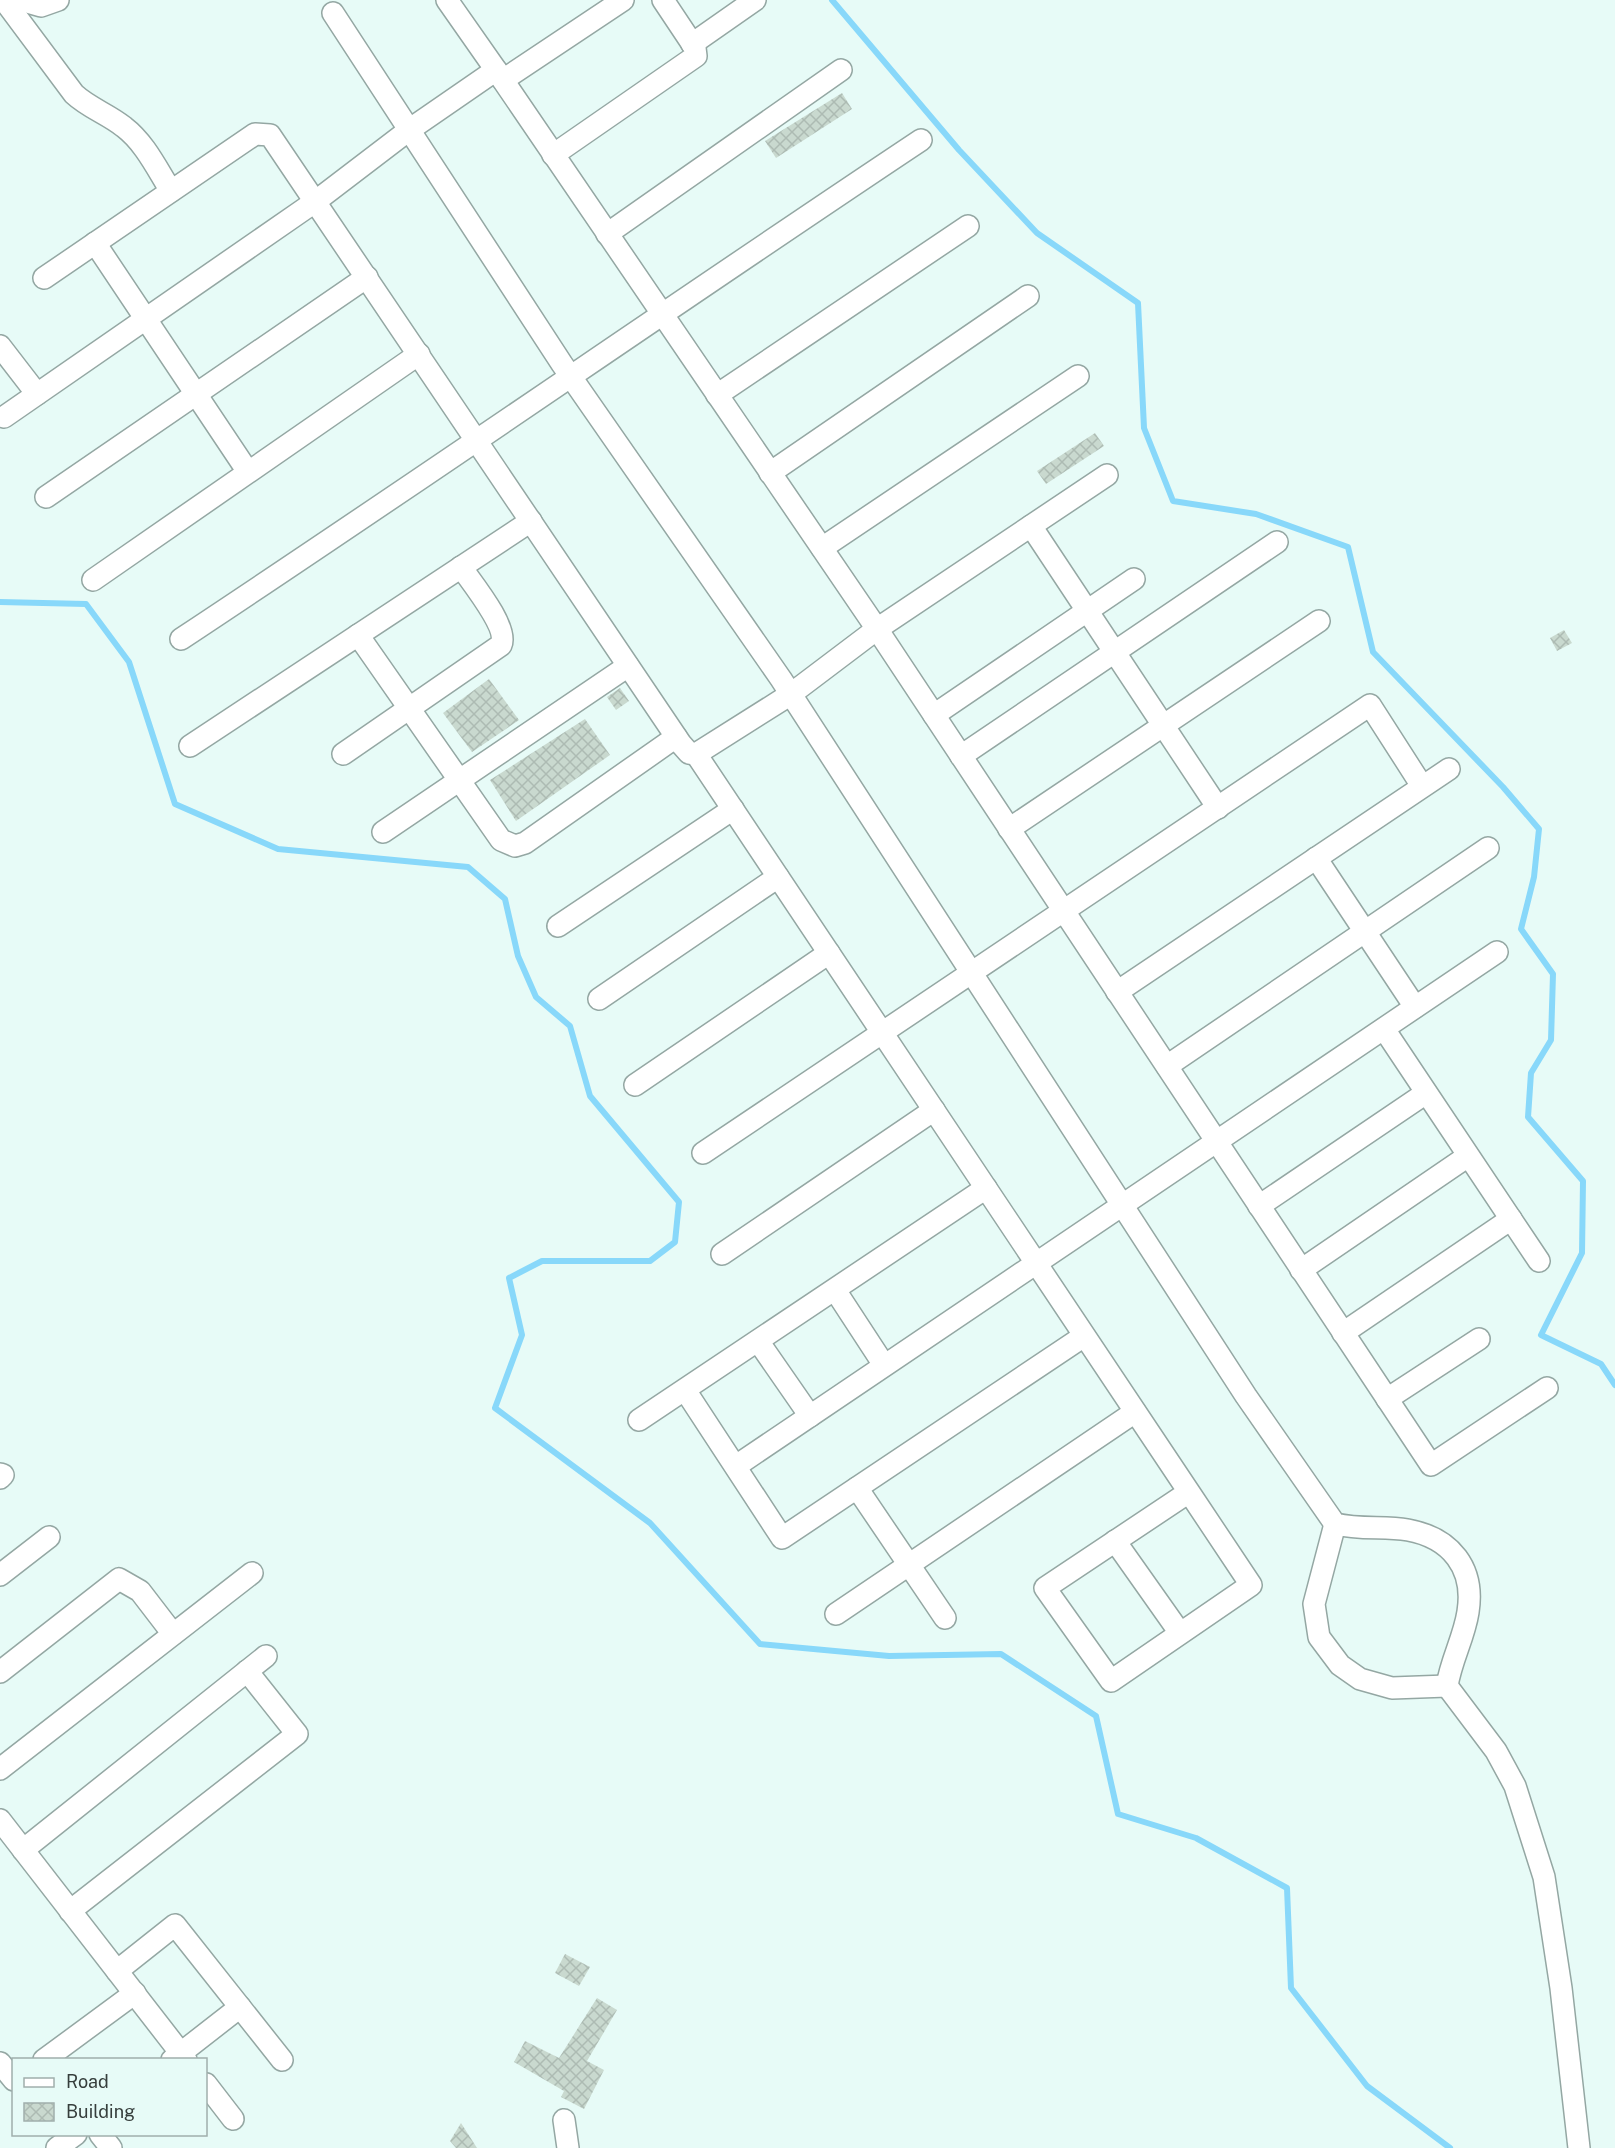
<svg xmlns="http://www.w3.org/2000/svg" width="1615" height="2148" font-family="'Public Sans',sans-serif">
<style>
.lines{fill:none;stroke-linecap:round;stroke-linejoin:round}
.stream{stroke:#88d8fa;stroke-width:6}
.building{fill:url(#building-cross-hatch)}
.minor-casing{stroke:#94a7a3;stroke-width:24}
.minor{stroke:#fff;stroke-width:21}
</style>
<defs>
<pattern id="building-cross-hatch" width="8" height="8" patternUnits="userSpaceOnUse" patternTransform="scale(1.5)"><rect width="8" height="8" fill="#c9d9cf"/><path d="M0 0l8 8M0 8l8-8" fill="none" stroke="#adbbb3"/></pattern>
</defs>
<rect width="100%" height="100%" fill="#e7fbf7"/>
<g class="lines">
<!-- stream -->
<g class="stream">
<path d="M832,0L959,150L1037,233L1138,303L1144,428L1173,501L1256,514L1348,547L1373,652L1503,787L1539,829L1534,877L1521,929L1553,974L1551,1040L1531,1073L1528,1117L1583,1181L1582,1253L1541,1335L1601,1364L1615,1385"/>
<path d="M0,602L86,604L129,662L175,804L278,849L468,867L505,899L518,956L536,997L570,1026L590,1096L679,1202L675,1242L650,1261H542L509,1278L522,1335L495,1408L650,1523L760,1644L889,1656L1001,1654L1096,1716L1118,1814L1196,1838L1287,1888L1291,1988L1367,2086L1450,2148"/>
</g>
</g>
<!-- building -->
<g class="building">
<path d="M842,93L852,109L776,158L765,141Z"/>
<path d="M1095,433L1104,446L1046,484L1037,471Z"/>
<path d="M1564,630L1572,643L1557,651L1550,638Z"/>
<path d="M489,679L519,720L472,752L443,713Z"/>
<path d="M620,688L629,701L616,710L607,697Z"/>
<path d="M585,719L610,755L516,821L490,780Z"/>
<path d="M565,1954L590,1967L579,1986L555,1973Z"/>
<path d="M597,1998L617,2010L587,2061L604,2070L584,2109L561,2097L564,2091L514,2062L525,2041L559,2058Z"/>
<path d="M461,2123L477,2148H456L450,2141Z"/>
</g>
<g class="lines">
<defs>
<g id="minor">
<path d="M4,0L74,94C89,108 108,114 124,127C145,143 157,169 171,191"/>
<path d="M20,0L41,6L58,0"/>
<path d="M447,0L496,70"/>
<path d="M333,13L562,364L781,679L1246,1396L1335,1524C1361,1530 1384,1526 1408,1530C1451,1538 1475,1568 1468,1612C1464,1638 1451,1660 1447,1686L1496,1751L1515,1786L1544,1877L1561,1988L1579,2148"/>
<path d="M692,44L755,0"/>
<path d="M503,80L623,0"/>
<path d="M553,155L696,56L695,48L663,0"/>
<path d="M607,234L841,70"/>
<path d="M95,243L248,472"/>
<path d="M44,278L255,134L270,135L681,744L689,753L696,754L704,749L791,694L877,629L1107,475"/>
<path d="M0,346L37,394"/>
<path d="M717,395L968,226"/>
<path d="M4,417L316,201L409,130L496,70L877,629L1431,1465L1547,1388"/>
<path d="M770,473L1028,296"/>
<path d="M46,497L367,277"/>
<path d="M1031,526L1218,808"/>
<path d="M822,548L1078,376"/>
<path d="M93,580L419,354"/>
<path d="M358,635L501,840L515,846L525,843L676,737"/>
<path d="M181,639C429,475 673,305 921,140"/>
<path d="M934,715L1134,579"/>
<path d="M190,746L531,521"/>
<path d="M343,754L501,645C509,628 472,583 461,567"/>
<path d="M696,754L1189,1492L1251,1585L1111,1681L1045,1588L1189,1492"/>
<path d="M961,756L1277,542"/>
<path d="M1009,829L1319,621"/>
<path d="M383,832L628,666"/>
<path d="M1316,858L1415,1007"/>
<path d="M558,926L733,809"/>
<path d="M1117,992L1449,769"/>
<path d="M599,999L778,877"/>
<path d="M1384,1029L1539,1261"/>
<path d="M1167,1066L1488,848"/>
<path d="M635,1085L829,953"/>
<path d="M703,1153L1370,705L1422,786"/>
<path d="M1259,1206L1426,1093"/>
<path d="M722,1254L934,1110"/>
<path d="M1301,1270L1468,1156"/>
<path d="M835,1290L884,1365"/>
<path d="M1343,1333L1511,1219"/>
<path d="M758,1341L810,1416"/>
<path d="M685,1390L782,1538L1084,1336"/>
<path d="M1387,1399L1479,1339"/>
<path d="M639,1420L986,1188"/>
<path d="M736,1466L1497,952"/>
<path d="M0,1474L3,1475L0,1478"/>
<path d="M857,1488L945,1618"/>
<path d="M1335,1524L1314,1604L1319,1637L1340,1665L1360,1679L1392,1688L1447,1686"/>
<path d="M1115,1541L1180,1633"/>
<path d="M0,1575L49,1537"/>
<path d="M836,1614L1135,1412"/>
<path d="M0,1672L119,1579L140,1591L173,1634"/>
<path d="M0,1769L252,1573"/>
<path d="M0,1820L186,2060"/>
<path d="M23,1850L266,1656"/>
<path d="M70,1911L297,1734L247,1671"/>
<path d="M117,1971L175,1925L282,2060"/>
<path d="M44,2060L135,1993"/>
<path d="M172,2060L240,2007"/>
<path d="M0,2063L14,2080"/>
<path d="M206,2084L233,2119"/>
<path d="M564,2120L568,2148"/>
<path d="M100,2134L111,2148"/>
<path d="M57,2148L76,2134"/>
</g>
</defs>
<!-- minor casing -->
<use href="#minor" class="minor-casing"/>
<!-- minor -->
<use href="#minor" class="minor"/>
</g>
<!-- legend -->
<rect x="12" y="2058" width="195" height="78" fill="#e7fbf7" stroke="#a0afac" stroke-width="1.5"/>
<rect x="24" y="2078" width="30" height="9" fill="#ffffff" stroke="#a0afac" stroke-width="1.5"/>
<text x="66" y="2088" font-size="18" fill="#363e3c">Road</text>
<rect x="24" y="2103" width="30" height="18" fill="url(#building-cross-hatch)" stroke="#a0afac" stroke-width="1.5"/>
<text x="66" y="2118" font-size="18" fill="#363e3c">Building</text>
</svg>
